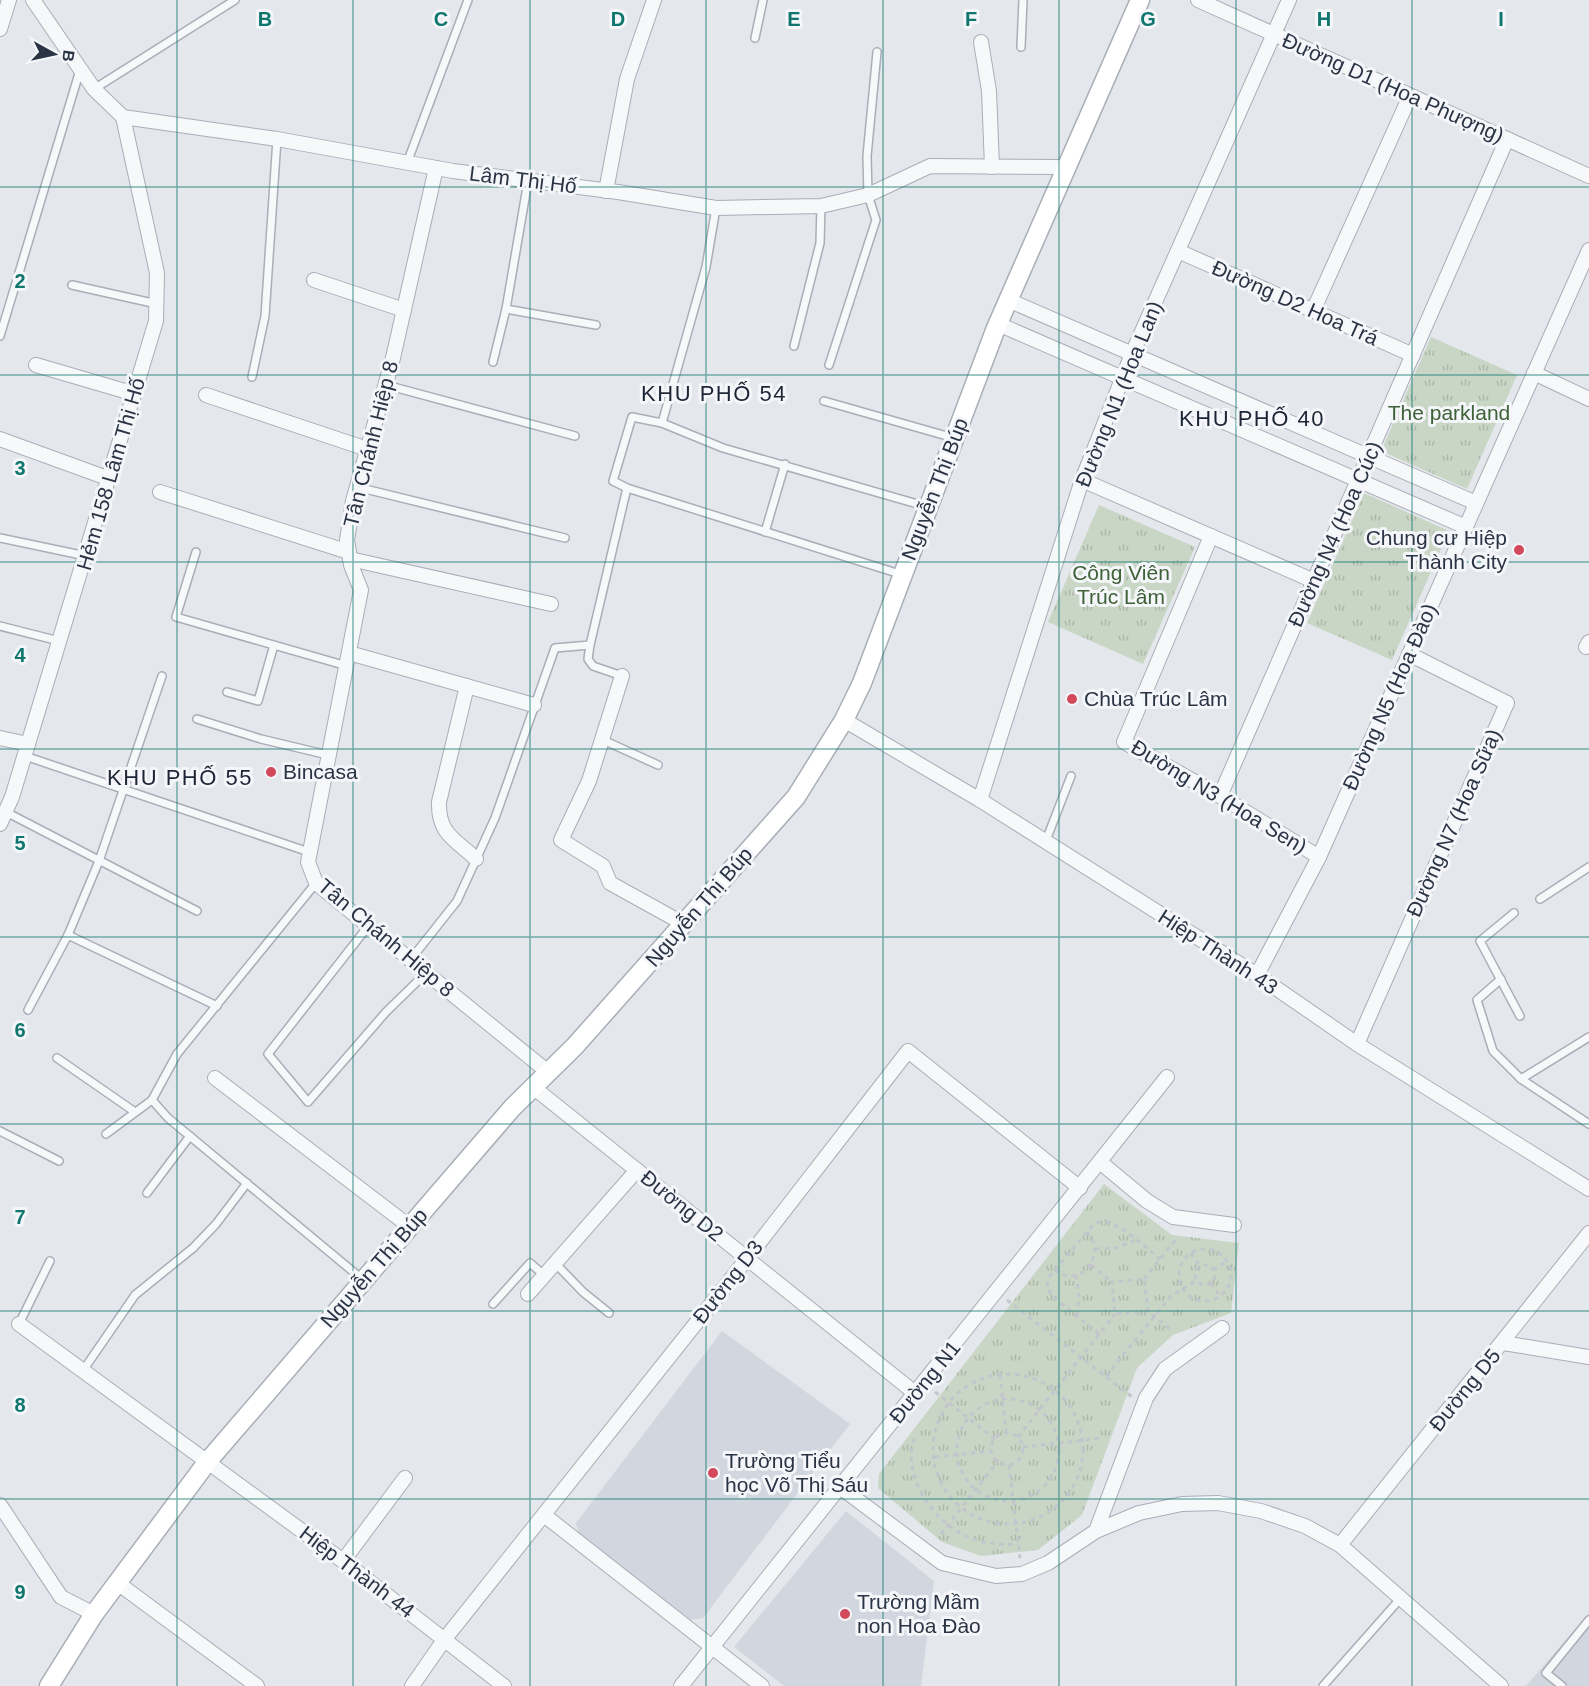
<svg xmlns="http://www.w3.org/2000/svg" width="1589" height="1686" font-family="Helvetica,sans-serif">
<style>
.built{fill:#d2d6de}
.grass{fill:url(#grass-tufts)}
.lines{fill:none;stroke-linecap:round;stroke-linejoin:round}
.lane-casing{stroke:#a9aeb7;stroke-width:10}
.street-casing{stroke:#a9aeb7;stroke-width:16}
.secondary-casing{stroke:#a9aeb7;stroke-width:21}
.path{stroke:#c2c5cb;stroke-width:3;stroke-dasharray:4.5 4.5;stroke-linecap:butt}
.lane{stroke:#f7f8fa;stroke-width:7}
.street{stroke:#f7f8fa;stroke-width:14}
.secondary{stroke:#fff;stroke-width:18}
.grid{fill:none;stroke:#0f766e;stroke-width:1.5;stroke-opacity:0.55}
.poi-dot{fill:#d1495b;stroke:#f4f6f9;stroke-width:2}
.labels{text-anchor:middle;stroke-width:6;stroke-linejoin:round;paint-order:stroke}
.street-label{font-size:21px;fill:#2b3445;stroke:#f4f6f9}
.park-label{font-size:21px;fill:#3f6138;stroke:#f4f6f9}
.poi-label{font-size:21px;fill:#2b3445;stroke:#f4f6f9;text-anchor:start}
.neighbourhood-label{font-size:22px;letter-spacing:1.5px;fill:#1d2536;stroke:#f4f6f9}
.grid-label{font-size:20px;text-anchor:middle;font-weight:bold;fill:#0f766e;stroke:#f4f6f9;stroke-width:6;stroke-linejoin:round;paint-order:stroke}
</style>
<defs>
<pattern id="grass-tufts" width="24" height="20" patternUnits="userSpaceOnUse" patternTransform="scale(1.5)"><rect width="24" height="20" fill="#c9d6c5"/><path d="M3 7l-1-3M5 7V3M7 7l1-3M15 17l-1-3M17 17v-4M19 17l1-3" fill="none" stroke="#adb8ab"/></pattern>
</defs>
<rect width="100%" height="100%" fill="#e4e7ec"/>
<!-- built -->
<g class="built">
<path d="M722,1331L850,1424L703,1618L689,1620L579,1536L576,1523Z"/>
<path d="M846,1511L934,1581L921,1686H784L734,1647Z"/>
<path d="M1589,1613V1686H1526Z"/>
</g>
<!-- grass -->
<g class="grass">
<path d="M1431,337L1517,375L1467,489L1381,451Z"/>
<path d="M1364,493L1449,531L1392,660L1307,623Z"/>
<path d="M1099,505L1195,547L1143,664L1048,622Z"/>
<path d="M1104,1184L1172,1235L1239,1243L1231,1313L1173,1335L1137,1368L1082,1515L1038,1550L981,1556L942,1542L878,1488L879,1474Z"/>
</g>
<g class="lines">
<defs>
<g id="lane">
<path d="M755,38L763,0"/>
<path d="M1021,47L1023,0"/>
<path d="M94,89L235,0"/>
<path d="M407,163L468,0"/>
<path d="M716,208L706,267L662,423L723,448L928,507"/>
<path d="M72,285L157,304"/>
<path d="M506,309L596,325"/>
<path d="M0,336L80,70"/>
<path d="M794,346L820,243L821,206"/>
<path d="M493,362L506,309L528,181"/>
<path d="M829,365L876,220L868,195L867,156L877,52"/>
<path d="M252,377L265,316L277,139"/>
<path d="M386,385L575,436"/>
<path d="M824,401L954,438"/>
<path d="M662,423L632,417L613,481L627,488L903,575"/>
<path d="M357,487L565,538"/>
<path d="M765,532L785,464"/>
<path d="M0,538L86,556"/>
<path d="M196,552L176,617L347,666"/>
<path d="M0,626L59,641"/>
<path d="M590,645L588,659L593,666L622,676"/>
<path d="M227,692L258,701L274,645"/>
<path d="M197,719L261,739L328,755"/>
<path d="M603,740L658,765"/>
<path d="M25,756L309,852"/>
<path d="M6,812L197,911"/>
<path d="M1045,843L1071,776"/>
<path d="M316,883L177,1054L152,1100L168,1118L362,1279"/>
<path d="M1540,899L1589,867"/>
<path d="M1514,913L1480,941L1520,1016"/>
<path d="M369,925L268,1054L308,1102L386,1012L426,973"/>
<path d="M68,935L217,1006"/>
<path d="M411,959L457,901L495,818L555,648L590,645L627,488"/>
<path d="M1501,979L1477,1000L1493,1051L1521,1079L1589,1124"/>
<path d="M28,1010L68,935L99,861L162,676"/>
<path d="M57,1058L135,1112"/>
<path d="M1521,1079L1589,1037"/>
<path d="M0,1131L59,1161"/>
<path d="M106,1134L152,1100"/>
<path d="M147,1193L190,1136"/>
<path d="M555,1263L583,1292L609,1313"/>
<path d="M493,1304L530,1263L544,1275"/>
<path d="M19,1324L50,1261"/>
<path d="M82,1372L135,1295L193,1248L216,1224L247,1183"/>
<path d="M1323,1686L1400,1599"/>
<path d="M1562,1686L1546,1673L1589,1620"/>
</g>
<g id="street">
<path d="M33,0L94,89L123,117L277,139L453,171L618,192L716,208L821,206L868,195L930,166L1067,167"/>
<path d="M1198,0L1589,176"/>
<path d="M0,29L9,0"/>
<path d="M981,42L989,91L992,167"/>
<path d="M436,168L393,358L353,501L347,540L351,565L361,590L308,862L316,883L548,1072"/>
<path d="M606,191L627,79L654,0"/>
<path d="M1178,251L1413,355"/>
<path d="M314,280L404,310"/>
<path d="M1008,300L1476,503"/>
<path d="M1313,311L1410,96"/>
<path d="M998,324L1466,527"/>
<path d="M36,365L135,394"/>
<path d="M1534,373L1589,399"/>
<path d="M206,395L367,449"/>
<path d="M0,439L110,479"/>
<path d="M1082,480L1314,581"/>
<path d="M160,492L349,552"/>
<path d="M1211,536L1124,742L1220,796L1319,857"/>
<path d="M350,559L551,604"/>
<path d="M1586,647L1589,642"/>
<path d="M349,653L534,705"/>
<path d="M622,676L589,781L561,840L603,866L610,883L684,924"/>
<path d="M467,686L439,802C438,834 455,839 476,859"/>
<path d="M844,720L980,800L1257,975L1357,1044L1589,1189"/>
<path d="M0,738L28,744"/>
<path d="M1220,796L1507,139"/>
<path d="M980,800L1082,480L1132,354L1289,0"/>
<path d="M0,824L12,797L156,321L157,273L123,117"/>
<path d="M1257,975L1319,857L1589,250"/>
<path d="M1357,1044L1507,703L1409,654"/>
<path d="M215,1078L409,1226"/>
<path d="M533,1087L915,1393"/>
<path d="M1100,1162L1147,1201L1173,1217L1234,1225"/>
<path d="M528,1294L637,1170"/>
<path d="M19,1324L343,1561L504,1686"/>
<path d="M1503,1343L1589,1357"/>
<path d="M840,1487L942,1563L996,1576L1022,1574L1048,1563L1096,1531L1139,1513L1182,1504L1218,1503L1261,1511L1305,1526L1340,1545L1501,1686"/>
<path d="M0,1505L61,1597L94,1614"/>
<path d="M544,1515L762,1686"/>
<path d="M1096,1531L1146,1398L1165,1369L1222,1328"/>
<path d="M1340,1545L1589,1233"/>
<path d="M343,1561L405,1478"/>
<path d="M119,1584L257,1686"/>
<path d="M412,1686L444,1640L728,1283L908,1051L1080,1188"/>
<path d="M681,1686L1167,1077"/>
</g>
<path id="secondary" d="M49,1686L94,1614L208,1461L512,1108L575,1046L796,797L844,720L862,683L996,328L1140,0"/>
</defs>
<!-- lane casing -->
<use href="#lane" class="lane-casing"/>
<!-- street casing -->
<use href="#street" class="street-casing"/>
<!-- secondary casing -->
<use href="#secondary" class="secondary-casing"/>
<!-- path -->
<g class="path">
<path d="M1096,1249L1116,1248L1136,1240"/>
<circle cx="1205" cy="1275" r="26"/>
<path d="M1191,1253L1200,1267"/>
<circle cx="1205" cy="1275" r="10"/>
<path d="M1091,1265L1112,1282"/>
<path d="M1055,1270C1081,1290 1108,1254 1087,1232"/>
<path d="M1213,1270L1227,1261"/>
<path d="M1076,1275L1079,1296L1077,1315"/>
<path d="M1144,1279L1177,1238"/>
<path d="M1211,1283L1220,1296"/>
<path d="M1007,1300L1132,1397"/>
<path d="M1148,1311L1115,1314L1112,1282L1144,1279L1148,1311L1171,1330"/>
<path d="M1099,1334L1052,1296L1047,1286L1049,1277L1093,1225C1111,1211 1145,1248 1160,1259"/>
<circle cx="1008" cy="1449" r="75"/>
<path d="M1000,1375L1006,1433"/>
<path d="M1106,1376L1171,1296L1197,1280"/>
<path d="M935,1392L995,1439"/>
<circle cx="1008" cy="1450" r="51"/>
<circle cx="1007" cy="1449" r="16"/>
<path d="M1018,1437L1115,1314"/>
<path d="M914,1439C903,1475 929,1515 960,1533C978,1543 998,1545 1018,1544"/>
<path d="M1023,1447L1102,1438"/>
<path d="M935,1457L992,1451"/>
<path d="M1009,1465L1020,1558"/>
<path d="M941,1534L998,1461"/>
</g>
<!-- lane -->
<use href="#lane" class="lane"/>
<!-- street -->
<use href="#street" class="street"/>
<!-- secondary -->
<use href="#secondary" class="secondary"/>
</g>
<!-- grid -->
<path class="grid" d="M177,0V1686M353,0V1686M530,0V1686M706,0V1686M883,0V1686M1059,0V1686M1236,0V1686M1412,0V1686M0,187H1589M0,375H1589M0,562H1589M0,749H1589M0,937H1589M0,1124H1589M0,1311H1589M0,1499H1589"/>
<!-- markers -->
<g class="poi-dot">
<circle cx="1519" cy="550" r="6"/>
<circle cx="1072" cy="699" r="6"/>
<circle cx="271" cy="772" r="6"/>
<circle cx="713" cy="1473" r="6"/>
<circle cx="845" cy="1614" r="6"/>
</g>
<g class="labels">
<!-- street labels -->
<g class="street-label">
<text transform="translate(1393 88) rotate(24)" y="7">Đường D1 (Hoa Phượng)</text>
<text transform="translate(523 180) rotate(7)" y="7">Lâm Thị Hố</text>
<text transform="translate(1295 303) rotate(24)" y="7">Đường D2 Hoa Trá</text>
<text transform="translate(1119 394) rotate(-68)" y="7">Đường N1 (Hoa Lan)</text>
<text transform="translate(371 444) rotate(-76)" y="7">Tân Chánh Hiệp 8</text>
<text transform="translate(111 474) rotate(-74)" y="7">Hẻm 158 Lâm Thị Hố</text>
<text transform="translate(935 489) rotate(-69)" y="7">Nguyễn Thị Búp</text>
<text transform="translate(1335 534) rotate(-66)" y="7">Đường N4 (Hoa Cúc)</text>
<text transform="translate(1390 697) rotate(-66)" y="7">Đường N5 (Hoa Đào)</text>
<text transform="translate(1219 797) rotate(31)" y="7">Đường N3 (Hoa Sen)</text>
<text transform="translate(1454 823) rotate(-66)" y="7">Đường N7 (Hoa Sữa)</text>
<text transform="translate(699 907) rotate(-49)" y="7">Nguyễn Thị Búp</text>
<text transform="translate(386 938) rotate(40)" y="7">Tân Chánh Hiệp 8</text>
<text transform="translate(1218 952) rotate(33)" y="7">Hiệp Thành 43</text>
<text transform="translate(682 1206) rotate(39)" y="7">Đường D2</text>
<text transform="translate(374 1268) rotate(-49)" y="7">Nguyễn Thị Búp</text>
<text transform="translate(728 1282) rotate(-52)" y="7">Đường D3</text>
<text transform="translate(925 1382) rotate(-51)" y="7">Đường N1</text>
<text transform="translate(1465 1390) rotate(-51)" y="7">Đường D5</text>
<text transform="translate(357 1572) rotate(37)" y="7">Hiệp Thành 44</text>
</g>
<!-- park labels -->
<g class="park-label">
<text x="1449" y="420">The parkland</text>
<text x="1121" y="580">Công Viên<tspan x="1121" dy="24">Trúc Lâm</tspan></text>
</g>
<!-- poi labels -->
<g class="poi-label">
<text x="1507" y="545" text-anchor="end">Chung cư Hiệp<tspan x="1507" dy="24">Thành City</tspan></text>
<text x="1084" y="706">Chùa Trúc Lâm</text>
<text x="283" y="779">Bincasa</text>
<text x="725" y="1468">Trường Tiểu<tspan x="725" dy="24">học Võ Thị Sáu</tspan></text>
<text x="857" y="1609">Trường Mầm<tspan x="857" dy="24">non Hoa Đào</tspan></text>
</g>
<!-- neighbourhood labels -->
<g class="neighbourhood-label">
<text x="714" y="401">KHU PHỐ 54</text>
<text x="1252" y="426">KHU PHỐ 40</text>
<text x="180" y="785">KHU PHỐ 55</text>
</g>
</g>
<g class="grid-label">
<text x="265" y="26">B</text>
<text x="441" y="26">C</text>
<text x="618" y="26">D</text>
<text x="794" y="26">E</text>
<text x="971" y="26">F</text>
<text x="1148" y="26">G</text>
<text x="1324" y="26">H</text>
<text x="1501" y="26">I</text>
<text x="20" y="288">2</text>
<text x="20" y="475">3</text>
<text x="20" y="662">4</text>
<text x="20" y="850">5</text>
<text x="20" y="1037">6</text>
<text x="20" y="1224">7</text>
<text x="20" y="1412">8</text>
<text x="20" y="1599">9</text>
</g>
<!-- north arrow -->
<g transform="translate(54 54) rotate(98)" stroke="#f4f6f9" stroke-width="4.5" paint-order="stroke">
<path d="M0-4.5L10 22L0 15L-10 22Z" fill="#2b3445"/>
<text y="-9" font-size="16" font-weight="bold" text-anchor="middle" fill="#2b3445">B</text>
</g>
</svg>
